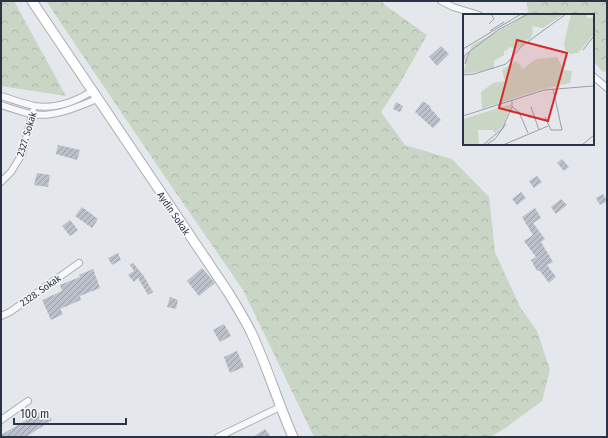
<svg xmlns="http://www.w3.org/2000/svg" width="608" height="438" font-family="'Fira Sans Condensed',sans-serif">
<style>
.forest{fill:url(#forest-crowns)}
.building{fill:url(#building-hatch)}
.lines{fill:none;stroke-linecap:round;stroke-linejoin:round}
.street-casing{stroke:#a9aeb7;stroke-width:8}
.secondary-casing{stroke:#a9aeb7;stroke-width:11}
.street{stroke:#f7f8fa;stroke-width:6}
.secondary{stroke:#fff;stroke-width:9}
.labels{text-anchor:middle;stroke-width:3;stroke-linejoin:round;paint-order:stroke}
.street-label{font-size:10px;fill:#2b3445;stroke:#f4f6f9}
.inset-road{fill:none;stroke:#9a9fa9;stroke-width:1}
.view{fill:#d62828;fill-opacity:0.15;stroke:#d62828;stroke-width:2}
.inset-edge{fill:none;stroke:#2b3445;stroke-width:2}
</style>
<defs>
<pattern id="forest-crowns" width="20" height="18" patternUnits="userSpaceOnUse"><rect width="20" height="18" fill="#c9d6c5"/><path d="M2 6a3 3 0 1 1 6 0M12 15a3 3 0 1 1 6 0" fill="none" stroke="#adb8ab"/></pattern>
<pattern id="building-hatch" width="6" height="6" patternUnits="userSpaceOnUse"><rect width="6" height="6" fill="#bbc0ca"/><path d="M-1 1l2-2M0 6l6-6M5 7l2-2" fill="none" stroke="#989da6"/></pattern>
</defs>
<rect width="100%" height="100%" fill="#e4e7ec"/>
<!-- forest -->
<g class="forest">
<path d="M1,1H14L66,96L1,86Z"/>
<path d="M46,1H381L385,5L427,35L400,83L381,112L405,145L452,159L489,197L495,252L520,307L537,331L550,370L542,401L504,429L490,437H314L243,290L163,174Z"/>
<path d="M527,1H607V70L603,72L593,61V15H528Z"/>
</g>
<!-- building -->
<g class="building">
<path d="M441,46L449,54L437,66L429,57Z"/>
<path d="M423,101L431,107L430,108L441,120L433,128L415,112Z"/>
<path d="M396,102L403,106L400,112L393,109Z"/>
<path d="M58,145L80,150L77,160L56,154Z"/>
<path d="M562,159L569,167L564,171L557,163Z"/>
<path d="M37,173L50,175L48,187L34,185Z"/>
<path d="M537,176L542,182L534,188L529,181Z"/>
<path d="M521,192L526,198L517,205L512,199Z"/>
<path d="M603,194L607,201L600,205L596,198Z"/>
<path d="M561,199L567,205L556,214L551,207Z"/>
<path d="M82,207L98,219L92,228L75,216Z"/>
<path d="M535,208L541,218L533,223L545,239L541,242L553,262L547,265L556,277L549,283L539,270L537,271L531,260L536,257L524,241L533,235L522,217Z"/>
<path d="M70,220L78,230L70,236L62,226Z"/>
<path d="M118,253L121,260L112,265L108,258Z"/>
<path d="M133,263L143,275L153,292L148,295L138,278L134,282L128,275L134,271L130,265Z"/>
<path d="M202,268L215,283L199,296L187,281Z"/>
<path d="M93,269L100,288L80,296L81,300L60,309L63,314L51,320L42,300L62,291L60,285L80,277L79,275Z"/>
<path d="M170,297L178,300L176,309L167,307Z"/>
<path d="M224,324L231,336L220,342L213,330Z"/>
<path d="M237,351L244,367L230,373L224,357Z"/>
<path d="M45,409L52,420L26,437H1V435Z"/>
<path d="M265,429L271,437H253Z"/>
</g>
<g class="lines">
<defs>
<g id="street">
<path d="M441,1L453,7L479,15"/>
<path d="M593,76L607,88"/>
<path d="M1,96C12,99 23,104 35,106C56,109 75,102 92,91"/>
<path d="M1,105C11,108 21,112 31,114C53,118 78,107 97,99"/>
<path d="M1,182L11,172L22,154L33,111"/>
<path d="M1,316L10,312L79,263"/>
<path d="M1,420L28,401"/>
<path d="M218,437L280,407"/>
</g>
<path id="secondary" d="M32,1L228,292C236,305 244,318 251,332C267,366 278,403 293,437"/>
</defs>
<!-- street casing -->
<use href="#street" class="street-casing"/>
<!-- secondary casing -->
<use href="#secondary" class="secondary-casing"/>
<!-- street -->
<use href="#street" class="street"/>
<!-- secondary -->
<use href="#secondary" class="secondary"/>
</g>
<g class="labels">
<!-- street labels -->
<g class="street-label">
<text transform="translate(26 134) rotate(-73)" y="4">2327. Sokak</text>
<text transform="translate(174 213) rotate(56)" y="4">Aydin Sokak</text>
<text transform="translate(40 290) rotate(-35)" y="4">2328. Sokak</text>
</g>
</g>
<!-- overview -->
<g transform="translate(463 14)">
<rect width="131" height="131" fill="#e4e7ec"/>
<path d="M65,0H101L80,14L69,12L70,19L67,25L62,26V29L55,35L47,33L43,37L41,36V41L31,47V55L0,60L3,50L1,45L5,41L9,31L50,9L60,1ZM108,0H122L125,4H130L131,20L115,39L108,40L102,36L101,30ZM94,43L101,56L109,57L107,69L76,76L19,95L18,78L30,69L42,67L39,56L53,47L60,55L73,45ZM49,90L39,113L32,119L30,116H15L16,131H0V105Z" fill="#c9d6c5"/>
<path class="inset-road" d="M26,10L31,5L28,0M27,17L41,8M0,35L58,0M120,36L131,22M0,46L2,41L35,16L65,0M2,50L6,38M0,61L11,60L43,50L59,32L103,0M49,93L56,98L65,119M68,93L76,116M0,102L81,76L130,72M82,103L88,116H99L90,75M20,131L39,115L49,93V87M23,131L32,125L43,110M40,131L85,112M119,131L131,121"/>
<path class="view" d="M54,26L104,39L85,107L36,94Z"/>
<rect width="131" height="131" class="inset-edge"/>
</g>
<!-- border -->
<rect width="608" height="438" fill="none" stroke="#2b3445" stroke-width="4"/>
<!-- scale -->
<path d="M14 418v6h112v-6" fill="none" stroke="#2b3445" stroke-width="2"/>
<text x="20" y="418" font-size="12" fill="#2b3445" stroke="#f4f6f9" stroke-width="3" paint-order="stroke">100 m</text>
</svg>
